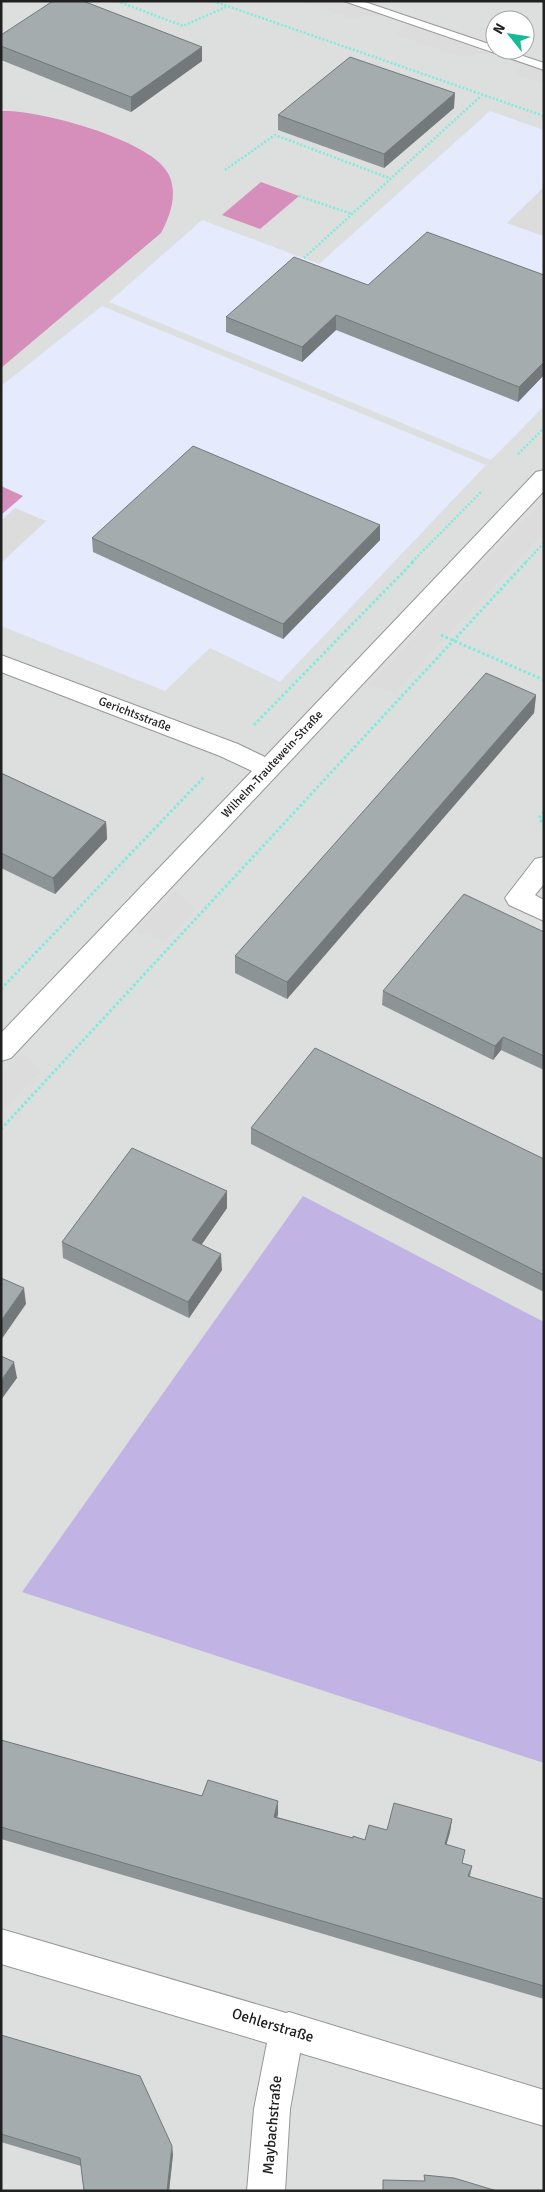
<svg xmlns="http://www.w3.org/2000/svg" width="545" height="2192" font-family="Signika,sans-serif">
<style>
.residential{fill:#dddede;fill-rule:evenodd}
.education{fill:#e5eafc}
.grass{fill:#c1b3e4}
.pitch{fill:#d68ebb}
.parking{fill:#dcdcdc}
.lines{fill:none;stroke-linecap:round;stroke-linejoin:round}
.service-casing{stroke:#979797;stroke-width:2}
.minor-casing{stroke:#979797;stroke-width:2}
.path-far1{stroke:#7decdd;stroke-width:2.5;stroke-dasharray:2 2;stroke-linecap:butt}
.path{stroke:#7decdd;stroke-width:3;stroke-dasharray:2.5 2.5;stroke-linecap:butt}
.service{fill:#fff;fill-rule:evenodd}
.minor{fill:#fff;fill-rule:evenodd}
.wall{fill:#8d9496}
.shaded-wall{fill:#73787a}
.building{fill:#a4acae;stroke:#73787a}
.labels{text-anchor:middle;stroke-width:4.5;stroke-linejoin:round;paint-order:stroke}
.street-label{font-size:12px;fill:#202020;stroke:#fff}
.near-street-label{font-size:15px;fill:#202020;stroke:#fff}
</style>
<rect width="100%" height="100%" fill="#e8ecf0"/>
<!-- residential -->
<path class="residential" d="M1,1H544V2191H1ZM495,20H525V50H495Z"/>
<!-- education -->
<g class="education">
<path d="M490,111L544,130V187L507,223L544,236V406L491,460L109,302L202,220L319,264Z"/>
<path d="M102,306L486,465L280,682L210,648L165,691L1,626V386Z"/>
</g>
<!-- grass -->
<path class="grass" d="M303,1196L544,1322V1763L22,1592Z"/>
<!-- pitch -->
<g class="pitch">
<path d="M1,111C37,109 154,140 169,175C178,195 170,216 161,233L1,368Z"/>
<path d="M261,182L299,196L260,229L222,215Z"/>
<path d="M1,486L23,496L1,515Z"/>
</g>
<!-- parking -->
<g class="parking">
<path d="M301,1H353L388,14L350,18Z"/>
<path d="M413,23L499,52L462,57L396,35Z"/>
<path d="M527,61L544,67V84L514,74Z"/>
<path d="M544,187V236L507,223Z"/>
<path d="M544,499V532L395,692L369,685Z"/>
<path d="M15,508L46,521L1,563V521Z"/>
<path d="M176,890L195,910L166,940L136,932Z"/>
<path d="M23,1052L41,1070L1,1113V1075Z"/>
</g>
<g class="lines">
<defs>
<path id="service" d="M344,1H362L495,46V50H505L544,63V70Z"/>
<g id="minor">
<path d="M544,470V491L11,1058L1,1061V1033L252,771L220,756L1,672V655L238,744L265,757L536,472Z"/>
<path d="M544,857V884L535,895L544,900V921L509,905L505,898L535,859Z"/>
<path d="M1,1929L286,2013L289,2012L544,2090V2126L300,2053L290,2109L285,2191H247L254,2109L267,2043L1,1964Z"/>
</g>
</defs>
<!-- service casing -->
<use href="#service" class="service-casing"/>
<!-- minor casing -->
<use href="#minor" class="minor-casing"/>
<!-- path-far1 -->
<g class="path-far1">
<path d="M117,1L183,26L226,7"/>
<path d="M213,1L544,116"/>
<path d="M225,170L275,135L389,178"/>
<path d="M299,196L352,214"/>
<path d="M304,258L481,96"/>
<path d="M518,454L544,428"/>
<path d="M412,562L482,491"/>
<path d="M526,562L544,543"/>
</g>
<!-- path -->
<g class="path">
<path d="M441,635L544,680"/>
<path d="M254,725L414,561"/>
<path d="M544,812L539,818L544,825"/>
<path d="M1,989L205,776"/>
<path d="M1,1129L527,561"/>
</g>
<!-- service -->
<use href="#service" class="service"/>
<!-- minor -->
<use href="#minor" class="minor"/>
</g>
<!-- wall -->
<g class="wall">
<path d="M1,35L202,47V61L131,112L1,60Z"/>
<path d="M454,108L384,168L278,130V115Z"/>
<path d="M544,275V375L518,402L336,330L302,362L226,332V317L368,285Z"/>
<path d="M92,538L380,540L283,639L93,552Z"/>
<path d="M536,695L534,713L287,999L235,973V956Z"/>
<path d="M1,773L106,822L107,839L55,894L1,868Z"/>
<path d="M544,932V1070L501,1050L493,1060L382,1005L383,991Z"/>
<path d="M251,1128L544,1159V1292L251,1144Z"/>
<path d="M227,1208L201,1245L222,1270L189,1318L63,1258L62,1242Z"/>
<path d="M1,1740L202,1796L278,1801V1814L277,1817L353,1838L365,1840L387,1830L452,1819L450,1832L446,1845L462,1863L472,1866L470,1877L544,1899V1999L1,1839Z"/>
<path d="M1,2035L173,2154L169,2191H84L81,2166L1,2142Z"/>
</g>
<!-- shaded-wall -->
<g class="shaded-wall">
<path d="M202,47V61L131,112V97Z"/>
<path d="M455,93L454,108L384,168V154Z"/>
<path d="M336,315V330L302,362V347Z"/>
<path d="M544,362V375L518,402L519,387Z"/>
<path d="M380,525V540L283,639V624Z"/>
<path d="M536,695L534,713L287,999V982Z"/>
<path d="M106,822L107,839L55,894L53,878Z"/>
<path d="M503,1037L501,1050L493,1060L495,1046Z"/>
<path d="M227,1191V1208L193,1257L192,1240Z"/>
<path d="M221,1254L222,1270L189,1318L188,1302Z"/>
<path d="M24,1288L26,1304L1,1340V1321Z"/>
<path d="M14,1362L17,1378L1,1400V1381Z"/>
<path d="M278,1801V1814L274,1829V1817Z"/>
<path d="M452,1819L450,1832L443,1857L445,1844Z"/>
<path d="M172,2146L173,2154L169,2191H167Z"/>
</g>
<!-- building -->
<g class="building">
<path d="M53,1H83L202,47L131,97L1,46V35Z"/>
<path d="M350,57L455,93L384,154L278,115Z"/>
<path d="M427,232L544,275V362L519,387L336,315L302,347L226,317L294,257L368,285Z"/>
<path d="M193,446L380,525L283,624L92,538Z"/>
<path d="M486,673L536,695L287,982L235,956Z"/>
<path d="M1,773L106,822L53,878L1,853Z"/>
<path d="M464,894L544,932V1056L503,1037L495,1046L383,991Z"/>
<path d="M315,1048L544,1159V1275L251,1128Z"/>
<path d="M132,1148L227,1191L192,1240L221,1254L188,1302L62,1242Z"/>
<path d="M1,1278L24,1288L1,1321Z"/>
<path d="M1,1356L14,1362L1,1381Z"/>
<path d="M1,1740L202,1796L208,1780L278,1801L274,1817L353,1838V1836L365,1840L369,1825L387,1830L394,1803L452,1819L445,1844L465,1850L462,1863L472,1866L468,1876L544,1899V1986L1,1827Z"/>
<path d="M1,2035L140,2076L172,2146L167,2191H84L80,2158L1,2134Z"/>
<path d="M424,2175L454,2178L497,2191H383V2180L425,2181Z"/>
</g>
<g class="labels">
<!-- street labels -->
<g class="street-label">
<text transform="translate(135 714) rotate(21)" y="4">Gerichtsstraße</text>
<text transform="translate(272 764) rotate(-47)" y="4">Wilhelm-Trautewein-Straße</text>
</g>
<!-- near-street labels -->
<g class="near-street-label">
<text transform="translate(273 2025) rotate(17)" y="5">Oehlerstraße</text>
<text transform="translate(272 2125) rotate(-85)" y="5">Maybachstraße</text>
</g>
</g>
<!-- border -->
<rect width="545" height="2192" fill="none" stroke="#202020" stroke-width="5"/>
<!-- north arrow -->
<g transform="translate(510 35) rotate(300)"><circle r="24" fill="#ffffff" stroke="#a6a6a6"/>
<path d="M0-4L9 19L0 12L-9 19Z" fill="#15bb94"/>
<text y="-8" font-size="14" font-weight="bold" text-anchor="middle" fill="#202020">N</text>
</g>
</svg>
